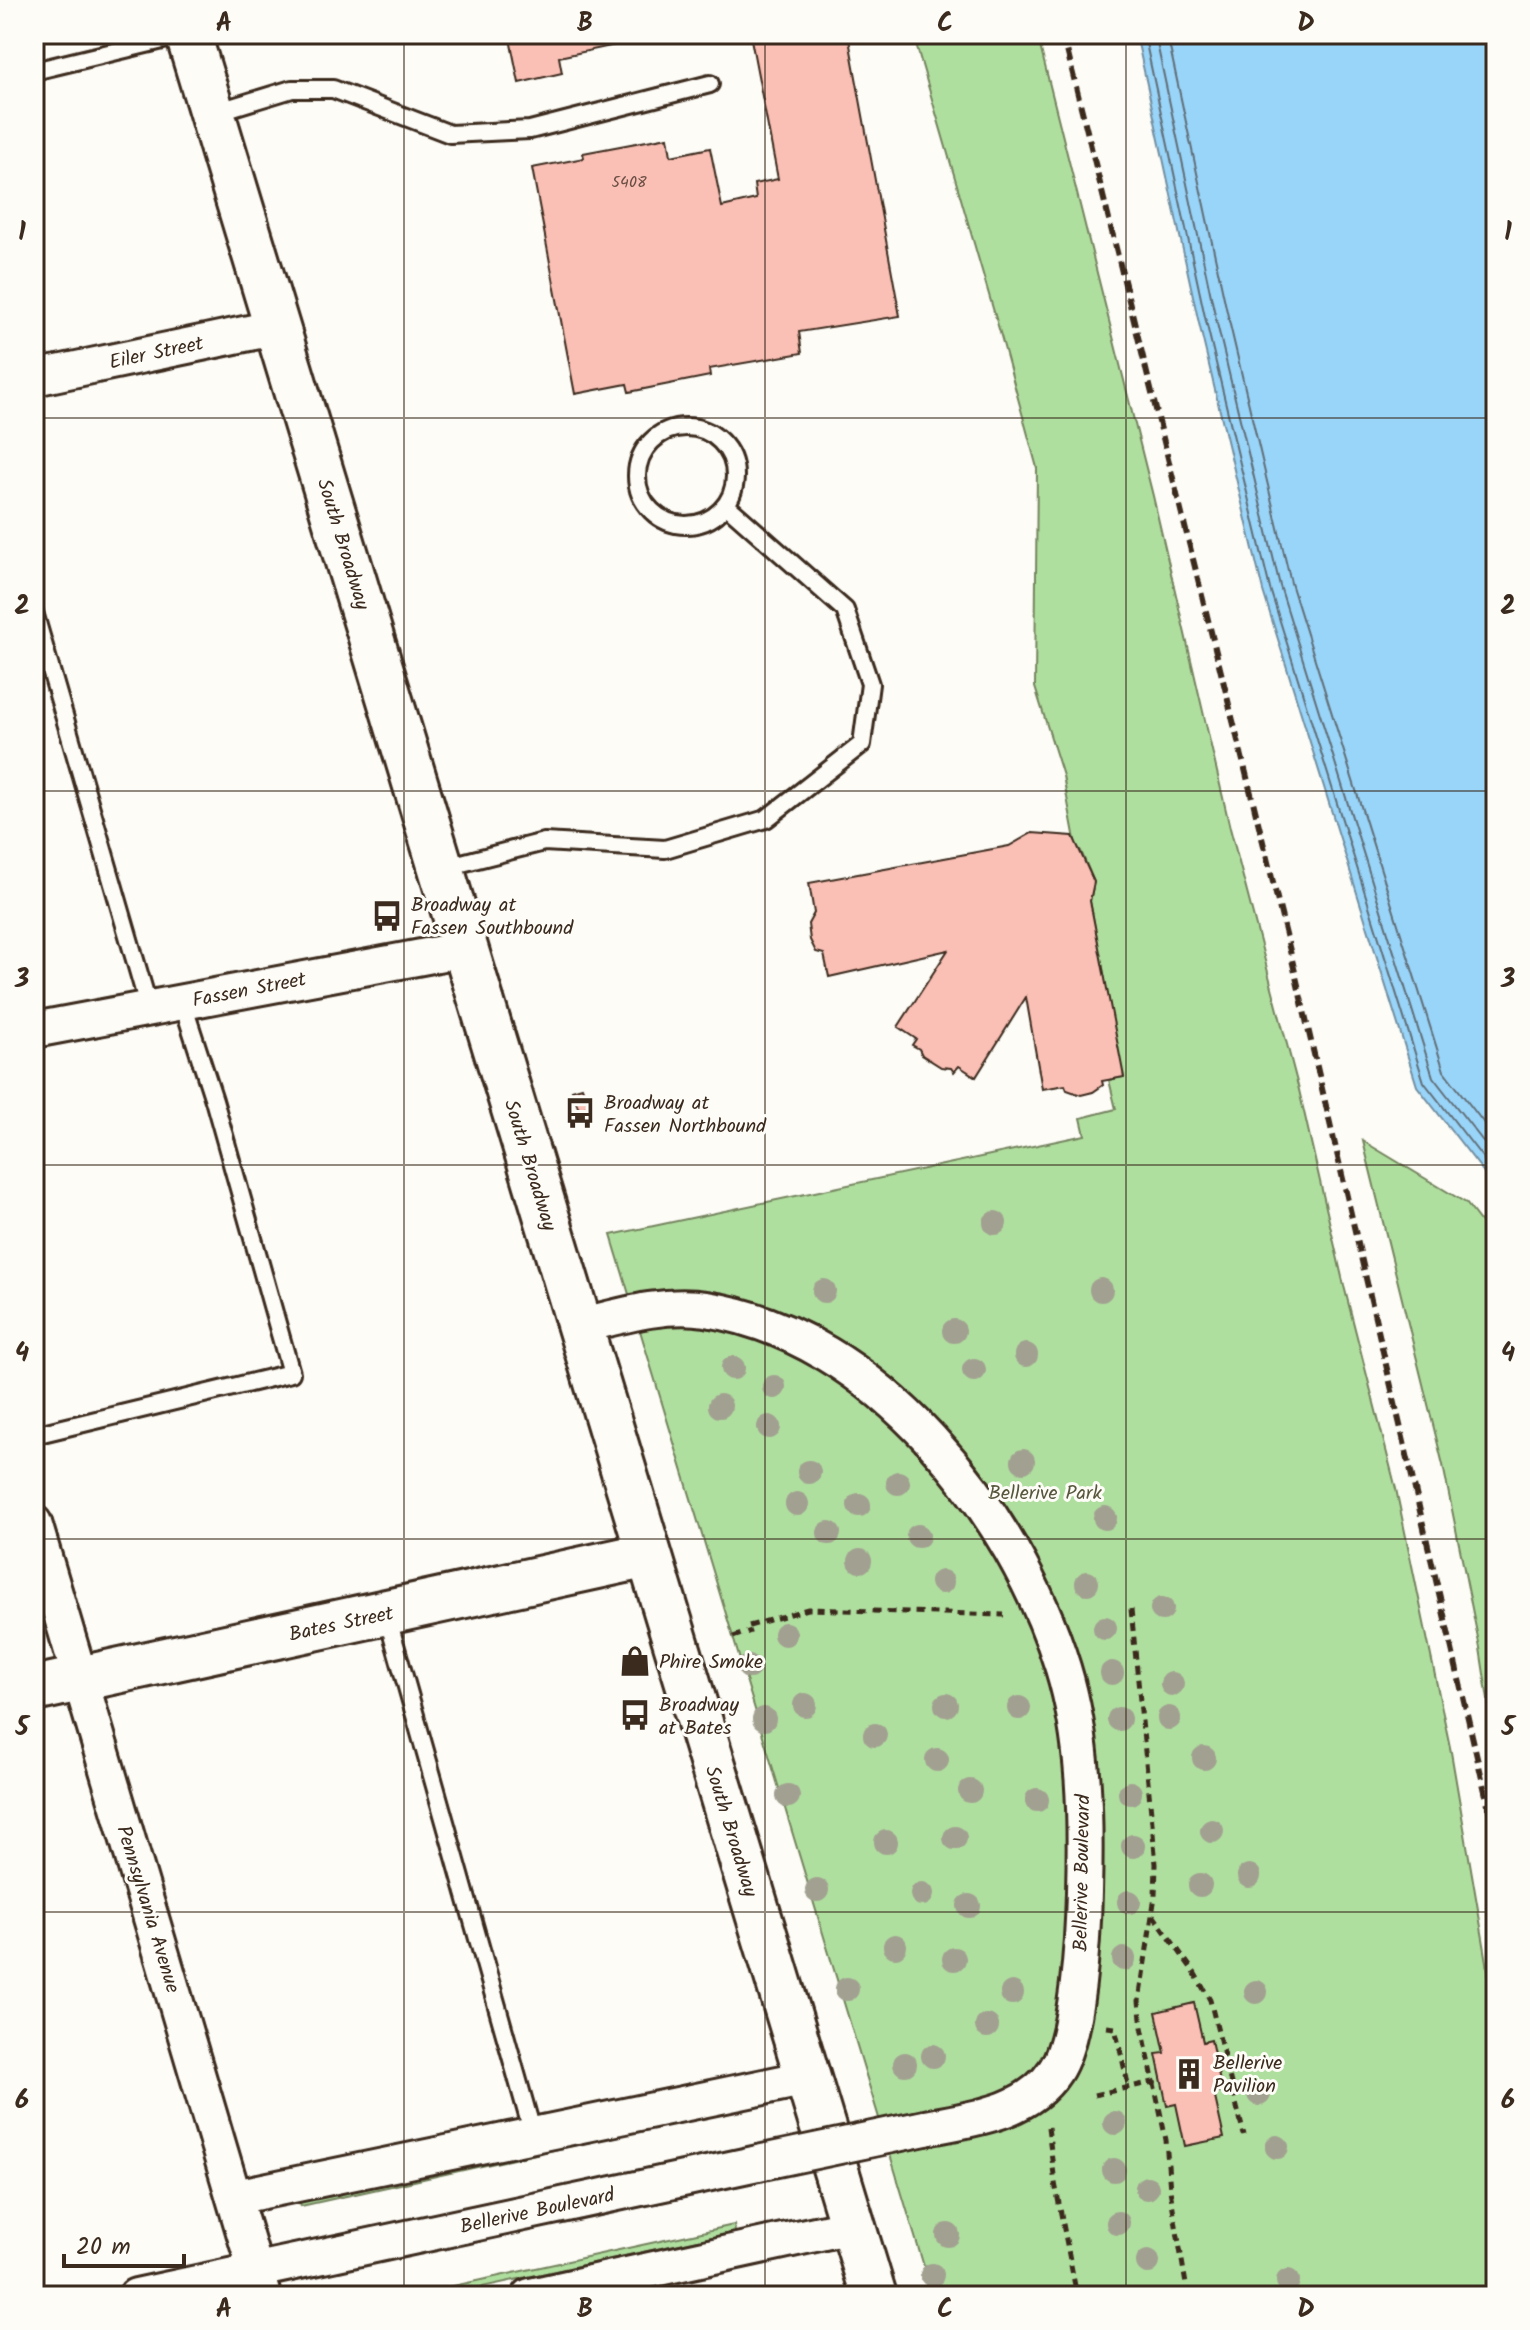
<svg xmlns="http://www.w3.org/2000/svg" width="1530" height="2330" font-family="Kalam,sans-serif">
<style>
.green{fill:#afdf9f;stroke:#75845e;stroke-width:2}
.water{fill:#99d4f9;stroke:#7390a1;stroke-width:2}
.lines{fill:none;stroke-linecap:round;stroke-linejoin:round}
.shore{stroke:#616e76;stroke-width:2}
.building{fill:#fabfb5;stroke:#3b2a1e;stroke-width:2}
.lane-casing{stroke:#3b2a1e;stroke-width:22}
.street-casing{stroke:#3b2a1e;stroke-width:40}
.secondary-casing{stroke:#3b2a1e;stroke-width:50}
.primary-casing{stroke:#3b2a1e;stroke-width:50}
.path{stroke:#3b2a1e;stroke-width:5;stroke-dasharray:8 6;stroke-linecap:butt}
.lane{stroke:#fdfcf7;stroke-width:16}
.street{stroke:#fdfcf7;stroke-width:34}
.secondary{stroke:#fdfcf7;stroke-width:44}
.primary{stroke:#fdfcf7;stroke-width:44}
.rail{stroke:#3b2a1e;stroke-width:6;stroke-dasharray:12 6;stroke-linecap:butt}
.street-bridge-casing{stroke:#3b2a1e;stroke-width:40;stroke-linecap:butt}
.street-bridge{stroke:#fdfcf7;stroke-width:34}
.tree{fill:#a2a191}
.grid{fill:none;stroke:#3b2a1e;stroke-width:2;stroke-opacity:0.55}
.labels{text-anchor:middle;stroke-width:6;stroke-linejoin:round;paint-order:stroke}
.number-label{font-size:16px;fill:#6b4f44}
.street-label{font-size:20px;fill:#3b2a1e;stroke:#fdfcf7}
.poi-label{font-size:20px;fill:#3b2a1e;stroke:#fdfcf7;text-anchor:start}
.park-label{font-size:20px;fill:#58573e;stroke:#fdfcf7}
.neatline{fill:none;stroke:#3b2a1e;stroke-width:3}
.grid-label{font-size:26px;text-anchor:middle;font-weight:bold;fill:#3b2a1e}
</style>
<rect width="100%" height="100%" fill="#fdfcf7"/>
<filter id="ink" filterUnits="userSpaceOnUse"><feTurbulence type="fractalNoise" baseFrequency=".0125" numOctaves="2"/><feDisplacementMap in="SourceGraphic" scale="16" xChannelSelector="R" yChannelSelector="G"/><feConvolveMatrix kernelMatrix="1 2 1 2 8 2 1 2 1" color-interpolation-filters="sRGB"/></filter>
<g filter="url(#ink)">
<!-- green -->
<g class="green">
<path d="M913,34H1037L1153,496L1230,828L1299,1090L1344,1286L1396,1489L1451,1752L1487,1962L1496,2044V2296H933L611,1235L1085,1135L1081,1118L1116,1109L1109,1080L1123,1077L1090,901L1094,882L1081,851L1076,845L1063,776L1035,687L1037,468L1001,336Z"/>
<path d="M1363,1141L1466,1203L1496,1242V1752L1480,1648L1443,1465Z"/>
<path d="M716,2114L301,2206L299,2199Z"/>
<path d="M734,2225L735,2232L441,2296H407Z"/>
</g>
<!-- water -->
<path class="water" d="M1136,34H1496V1188L1417,1086L1263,591L1198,319Z"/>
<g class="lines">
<!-- shore -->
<g class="shore">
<path d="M1144,34L1205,317L1270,589L1424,1082L1496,1175"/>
<path d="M1155,34L1215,315L1280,586L1433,1077L1496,1158"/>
<path d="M1167,34L1227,312L1291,583L1444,1071L1496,1139"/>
</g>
</g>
<!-- building -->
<g class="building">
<path d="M509,34H667L559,57L562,73L519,83Z"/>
<path d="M750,34H848L900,316L799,332L802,353L709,369L710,376L629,392L627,384L575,394L532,168L584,158L583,153L668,137L671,156L710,148L722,207L756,199L754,184L778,179Z"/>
<path d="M1032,833L1073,836L1094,882L1090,901L1124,1077L1102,1081L1103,1085L1093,1092L1081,1095L1067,1090L1065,1085L1042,1089L1026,997L976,1077L959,1066L954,1072L951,1068L941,1067L922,1055L919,1049L912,1045L916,1039L898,1027L948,950L829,977L824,954L816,952L810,940L808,924L814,913L809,883L1009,846Z"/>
<path d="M582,1087L589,1106L579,1110L572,1090Z"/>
<path d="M1194,2003L1203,2042L1211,2040L1222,2091L1214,2093L1224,2138L1185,2146L1176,2104L1167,2106L1156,2054L1165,2053L1156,2012Z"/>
</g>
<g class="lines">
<defs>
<g id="lane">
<path d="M34,71L188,34"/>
<path d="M213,113L292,89H333L450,134L530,130L710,84"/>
<circle cx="686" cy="476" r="49"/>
<path d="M34,612L149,1008"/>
<path d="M442,868L544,842L665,849L766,819L862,744L870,684L845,610L726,505"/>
<path d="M34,1435L291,1373L214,1100L182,1001"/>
<path d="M387,1616L533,2134"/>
</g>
<g id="street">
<path d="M34,378L278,327"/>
<path d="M34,1030L464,949"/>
<path d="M580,1326C620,1316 665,1302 706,1309C877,1335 1015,1512 1063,1668C1085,1740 1086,1818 1084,1892C1083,1935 1078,2037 1055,2071C1027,2114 970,2119 925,2128"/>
<path d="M34,1523L263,2296"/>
<path d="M235,2197L807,2078"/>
<path d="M136,2296L758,2163"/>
<path d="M530,2296L852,2226"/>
</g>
<path id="secondary" d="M34,1689L648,1555"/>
<path id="primary" d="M188,34L874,2296"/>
</defs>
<!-- lane casing -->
<use href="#lane" class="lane-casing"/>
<!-- street casing -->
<use href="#street" class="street-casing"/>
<!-- secondary casing -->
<use href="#secondary" class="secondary-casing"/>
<!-- primary casing -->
<use href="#primary" class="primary-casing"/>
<!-- path -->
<g class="path">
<path d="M1131,1609L1156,1864L1155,1896L1139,2001L1142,2027L1166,2140L1170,2190L1188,2296"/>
<path d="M749,1626L808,1609L1004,1615"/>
<path d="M733,1637L751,1631"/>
<path d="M1153,1915L1194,1972L1210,2000L1244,2135"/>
<path d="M1107,2027L1115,2028L1129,2088"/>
<path d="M1094,2095L1162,2080"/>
<path d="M1048,2127L1055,2183L1077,2296"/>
</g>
<!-- lane -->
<use href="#lane" class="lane"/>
<!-- street -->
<use href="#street" class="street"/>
<!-- secondary -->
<use href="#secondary" class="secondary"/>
<!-- primary -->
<use href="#primary" class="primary"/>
<!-- rail -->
<path class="rail" d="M1063,34L1291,955L1493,1826L1496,1856"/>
<defs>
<path id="street-bridge" d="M758,2163L925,2128"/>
</defs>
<!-- street-bridge casing -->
<use href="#street-bridge" class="street-bridge-casing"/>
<!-- street-bridge -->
<use href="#street-bridge" class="street-bridge"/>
</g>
<!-- trees -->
<g class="tree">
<circle cx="995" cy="1223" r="12"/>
<circle cx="1101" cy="1290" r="12"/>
<circle cx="824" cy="1291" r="12"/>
<circle cx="954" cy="1331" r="12"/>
<circle cx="1026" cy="1355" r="12"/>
<circle cx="733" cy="1368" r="12"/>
<circle cx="974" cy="1370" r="12"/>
<circle cx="774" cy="1387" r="12"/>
<circle cx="720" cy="1406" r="12"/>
<circle cx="769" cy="1427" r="12"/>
<circle cx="1023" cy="1461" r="12"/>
<circle cx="809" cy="1472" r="12"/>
<circle cx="898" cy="1483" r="12"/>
<circle cx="797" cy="1504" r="12"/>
<circle cx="859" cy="1505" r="12"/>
<circle cx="1105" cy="1518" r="12"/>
<circle cx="829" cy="1533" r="12"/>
<circle cx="918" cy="1536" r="12"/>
<circle cx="860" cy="1561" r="12"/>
<circle cx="942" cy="1582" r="12"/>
<circle cx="1087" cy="1583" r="12"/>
<circle cx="1162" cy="1609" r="12"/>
<circle cx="1105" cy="1628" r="12"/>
<circle cx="785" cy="1634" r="12"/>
<circle cx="749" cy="1667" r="12"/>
<circle cx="1112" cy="1673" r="12"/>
<circle cx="1172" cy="1684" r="12"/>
<circle cx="805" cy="1705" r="12"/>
<circle cx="946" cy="1705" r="12"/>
<circle cx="1019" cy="1708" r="12"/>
<circle cx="1169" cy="1718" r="12"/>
<circle cx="764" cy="1719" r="12"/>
<circle cx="1119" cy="1719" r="12"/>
<circle cx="875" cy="1735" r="12"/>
<circle cx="1204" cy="1758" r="12"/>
<circle cx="937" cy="1760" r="12"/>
<circle cx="970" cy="1791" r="12"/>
<circle cx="1130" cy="1793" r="12"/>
<circle cx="788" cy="1796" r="12"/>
<circle cx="1037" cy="1800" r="12"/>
<circle cx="1212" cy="1831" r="12"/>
<circle cx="955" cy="1838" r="12"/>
<circle cx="886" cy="1842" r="12"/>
<circle cx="1133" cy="1846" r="12"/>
<circle cx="1249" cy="1876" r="12"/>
<circle cx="1200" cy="1885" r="12"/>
<circle cx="817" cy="1890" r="12"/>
<circle cx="922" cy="1894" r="12"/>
<circle cx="1129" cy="1902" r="12"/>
<circle cx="969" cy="1906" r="12"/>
<circle cx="895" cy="1946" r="12"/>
<circle cx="954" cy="1959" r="12"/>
<circle cx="1124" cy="1959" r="12"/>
<circle cx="847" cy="1989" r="12"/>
<circle cx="1256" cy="1992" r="12"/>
<circle cx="1012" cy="1993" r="12"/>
<circle cx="987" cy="2026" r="12"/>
<circle cx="933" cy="2056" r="12"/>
<circle cx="905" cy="2064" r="12"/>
<circle cx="1259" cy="2094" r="12"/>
<circle cx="1115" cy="2123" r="12"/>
<circle cx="1277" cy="2147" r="12"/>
<circle cx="1114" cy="2170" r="12"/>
<circle cx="1147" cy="2188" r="12"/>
<circle cx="1118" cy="2223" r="12"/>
<circle cx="948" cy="2235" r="12"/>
<circle cx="1148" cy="2262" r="12"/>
<circle cx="932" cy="2275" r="12"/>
<circle cx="1288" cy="2281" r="12"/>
</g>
</g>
<!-- grid -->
<path class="grid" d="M404,34V2296M765,34V2296M1126,34V2296M34,418H1496M34,791H1496M34,1165H1496M34,1539H1496M34,1912H1496"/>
<!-- icons -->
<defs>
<symbol id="bus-bare" viewBox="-9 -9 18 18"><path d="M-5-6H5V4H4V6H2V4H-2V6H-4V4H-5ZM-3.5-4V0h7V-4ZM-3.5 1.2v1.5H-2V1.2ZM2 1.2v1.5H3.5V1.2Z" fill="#3b2a1e" stroke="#fdfcf7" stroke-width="2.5" paint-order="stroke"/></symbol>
<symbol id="shop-bare" viewBox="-9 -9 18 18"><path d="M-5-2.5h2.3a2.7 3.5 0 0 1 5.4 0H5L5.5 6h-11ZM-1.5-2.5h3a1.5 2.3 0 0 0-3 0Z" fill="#3b2a1e" stroke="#fdfcf7" stroke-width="2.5" paint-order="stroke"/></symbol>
<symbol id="building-bare" viewBox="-9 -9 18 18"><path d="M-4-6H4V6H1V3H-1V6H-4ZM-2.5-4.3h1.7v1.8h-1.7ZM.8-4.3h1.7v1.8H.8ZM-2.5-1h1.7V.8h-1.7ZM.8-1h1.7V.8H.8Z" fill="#3b2a1e" stroke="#fdfcf7" stroke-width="2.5" paint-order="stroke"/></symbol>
</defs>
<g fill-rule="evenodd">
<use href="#bus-bare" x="365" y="894" width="44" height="44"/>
<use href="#bus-bare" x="558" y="1091" width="44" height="44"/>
<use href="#shop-bare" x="613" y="1639" width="44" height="44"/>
<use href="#bus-bare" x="613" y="1693" width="44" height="44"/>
<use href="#building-bare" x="1167" y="2052" width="44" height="44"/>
</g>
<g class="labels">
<!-- number labels -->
<g class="number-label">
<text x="629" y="187">5408</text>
</g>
<!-- street labels -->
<g class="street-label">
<text transform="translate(156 352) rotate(-12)" y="7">Eiler Street</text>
<text transform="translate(344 544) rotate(73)" y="7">South Broadway</text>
<text transform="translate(249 989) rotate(-11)" y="7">Fassen Street</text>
<text transform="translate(531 1165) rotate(73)" y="7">South Broadway</text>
<text transform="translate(341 1623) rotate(-12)" y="7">Bates Street</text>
<text transform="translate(732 1831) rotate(73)" y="7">South Broadway</text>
<text transform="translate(1081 1873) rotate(-89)" y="7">Bellerive Boulevard</text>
<text transform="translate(149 1909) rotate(73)" y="7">Pennsylvania Avenue</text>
<text transform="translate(537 2210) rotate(-12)" y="7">Bellerive Boulevard</text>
</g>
<!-- poi labels -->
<g class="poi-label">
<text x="411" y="911">Broadway at<tspan x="411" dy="23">Fassen Southbound</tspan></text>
<text x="604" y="1109">Broadway at<tspan x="604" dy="23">Fassen Northbound</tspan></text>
<text x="659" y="1668">Phire Smoke</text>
<text x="659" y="1711">Broadway<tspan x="659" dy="23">at Bates</tspan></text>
<text x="1213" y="2069">Bellerive<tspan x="1213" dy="23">Pavilion</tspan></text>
</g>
<!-- park labels -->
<g class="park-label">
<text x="1045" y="1499">Bellerive Park</text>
</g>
</g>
<!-- margin -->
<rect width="1530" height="2330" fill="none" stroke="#fdfcf7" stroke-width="88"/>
<!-- scale -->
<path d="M64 2254v12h120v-12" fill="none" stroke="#3b2a1e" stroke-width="4"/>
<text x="76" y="2254" font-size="24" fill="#3b2a1e" stroke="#fdfcf7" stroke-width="6" paint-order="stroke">20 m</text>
<rect x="44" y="44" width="1442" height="2242" class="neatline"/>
<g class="grid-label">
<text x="224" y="31">A</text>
<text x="585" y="31">B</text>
<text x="945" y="31">C</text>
<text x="1306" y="31">D</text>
<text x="22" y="240">1</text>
<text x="1508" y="240">1</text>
<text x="22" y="614">2</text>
<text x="1508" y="614">2</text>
<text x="22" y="987">3</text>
<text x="1508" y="987">3</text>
<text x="22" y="1361">4</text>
<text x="1508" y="1361">4</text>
<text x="22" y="1735">5</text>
<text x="1508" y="1735">5</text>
<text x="22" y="2108">6</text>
<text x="1508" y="2108">6</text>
<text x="224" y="2317">A</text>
<text x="585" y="2317">B</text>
<text x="945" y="2317">C</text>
<text x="1306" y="2317">D</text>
</g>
</svg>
